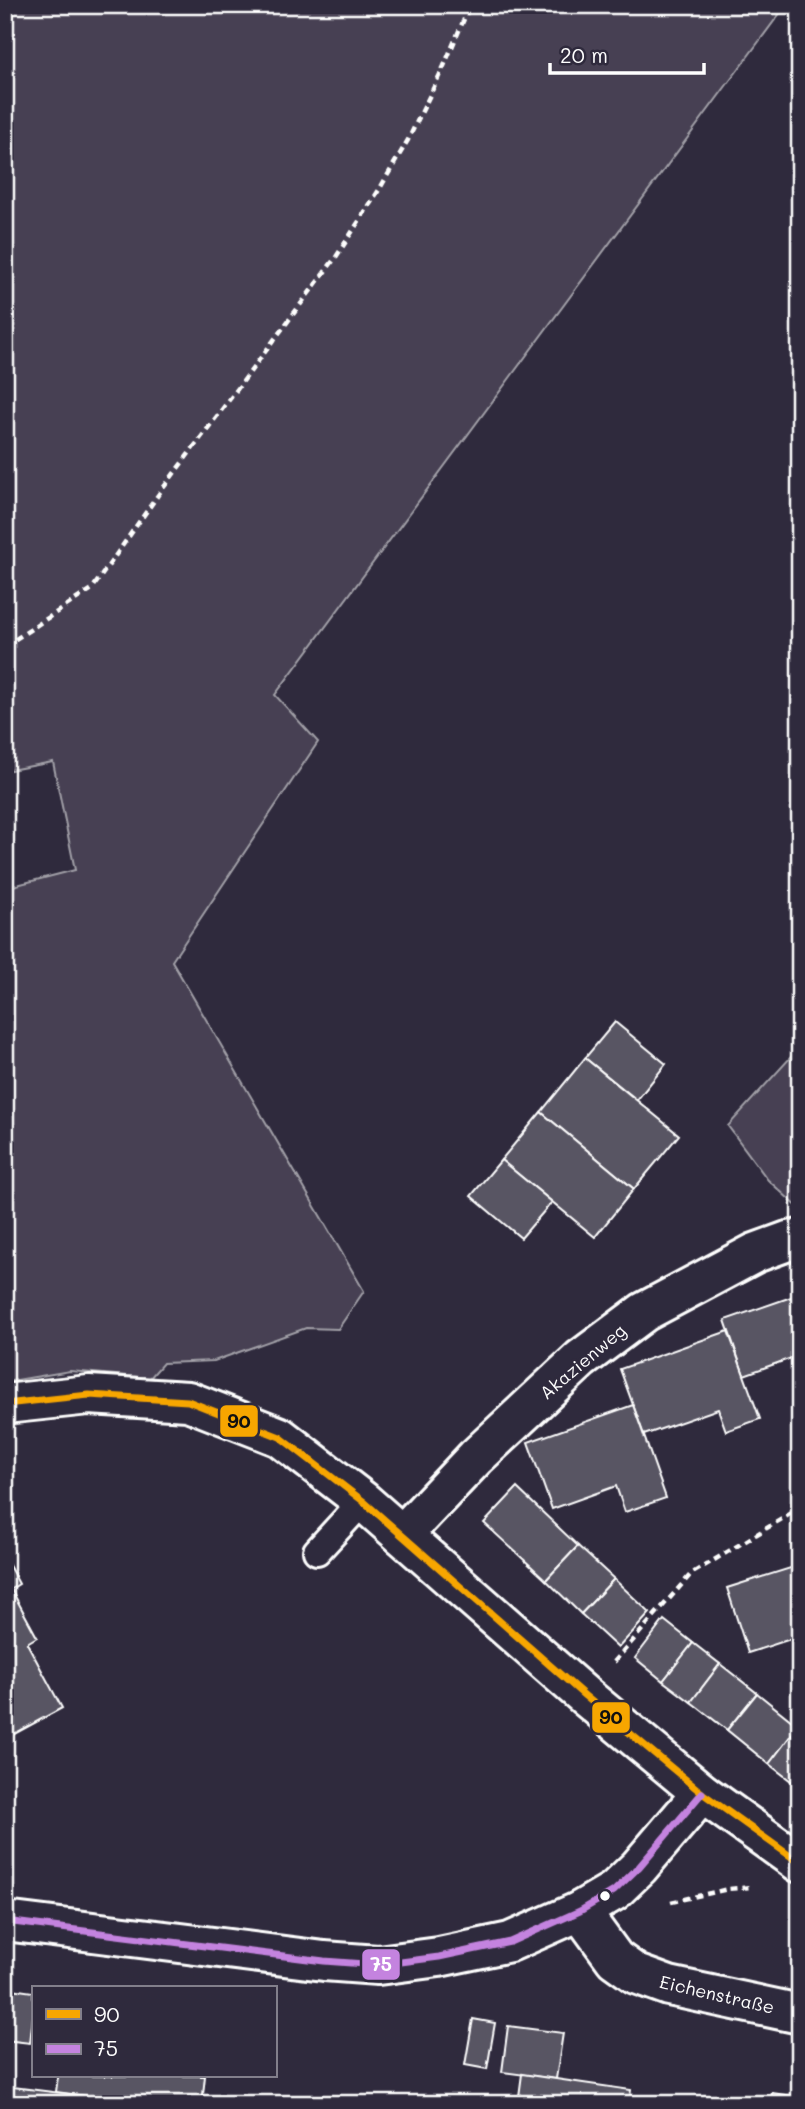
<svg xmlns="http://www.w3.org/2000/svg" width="805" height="2109" font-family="Mali,sans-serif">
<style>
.green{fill:#464152;stroke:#a2a0a8;stroke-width:2}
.building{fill:#595564;stroke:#fff;stroke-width:2}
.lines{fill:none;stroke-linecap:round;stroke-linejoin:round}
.lane-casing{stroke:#fff;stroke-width:32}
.street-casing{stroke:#fff;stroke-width:44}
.path{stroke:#fff;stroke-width:4.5;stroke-dasharray:7 5;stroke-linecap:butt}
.lane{stroke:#2f2a3d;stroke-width:26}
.street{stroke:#2f2a3d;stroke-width:38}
.bus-1-casing{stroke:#2f2a3d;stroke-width:12}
.bus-2-casing{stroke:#2f2a3d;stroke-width:12}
.bus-1{stroke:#f7a600;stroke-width:7}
.bus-2{stroke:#c483df;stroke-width:7}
.bus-dot{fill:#fff;stroke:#2f2a3d;stroke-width:2.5}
.labels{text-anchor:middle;stroke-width:5;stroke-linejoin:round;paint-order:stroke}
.street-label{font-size:18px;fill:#fff;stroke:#2f2a3d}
.line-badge{stroke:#2f2a3d;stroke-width:2.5}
.badge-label{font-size:19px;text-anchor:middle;font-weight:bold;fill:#fff}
.pale-badge-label{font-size:19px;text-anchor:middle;font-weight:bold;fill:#111}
</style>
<rect width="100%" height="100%" fill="#2f2a3d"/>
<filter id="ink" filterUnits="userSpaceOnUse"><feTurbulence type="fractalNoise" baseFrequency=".0143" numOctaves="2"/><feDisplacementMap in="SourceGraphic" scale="14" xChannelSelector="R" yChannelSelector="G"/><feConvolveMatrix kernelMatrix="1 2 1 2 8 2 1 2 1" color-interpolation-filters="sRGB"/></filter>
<g filter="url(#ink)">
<!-- green -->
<g class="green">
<path d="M5,5H786L275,695L318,742L172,961L364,1291L338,1329L306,1328L214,1361L163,1363L150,1378L70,1371L5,1382V888L75,870L53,762L5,771Z"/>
<path d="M800,1047V1209L768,1180L728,1126Z"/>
</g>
<!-- building -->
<g class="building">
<path d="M615,1022L666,1064L637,1100L585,1058Z"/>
<path d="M585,1058L679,1135L634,1189L541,1112Z"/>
<path d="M541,1112L634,1189L595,1237L501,1160Z"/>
<path d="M501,1160L552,1202L521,1238L471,1196Z"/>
<path d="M800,1294V1355L744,1375L725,1320Z"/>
<path d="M728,1331L760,1419L726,1431L718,1409L644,1435L620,1369Z"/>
<path d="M633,1405L666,1498L625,1512L616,1486L552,1509L528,1442Z"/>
<path d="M517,1488L578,1546L546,1580L484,1523Z"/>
<path d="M578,1546L614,1579L581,1614L546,1580Z"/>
<path d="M5,1558L19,1584L11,1589L37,1637L27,1643L62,1708L5,1739Z"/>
<path d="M800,1565V1636L748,1653L727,1588Z"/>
<path d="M614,1579L650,1613L618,1648L581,1614Z"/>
<path d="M664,1620L693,1643L663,1681L635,1658Z"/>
<path d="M693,1643L720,1664L691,1702L663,1681Z"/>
<path d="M720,1664L757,1693L727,1730L691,1702Z"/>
<path d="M757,1693L798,1726L769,1764L727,1730Z"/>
<path d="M798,1726L800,1727V1788L769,1764Z"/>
<path d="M5,1988L33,1992V2016L30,2043L5,2040Z"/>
<path d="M473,2019L495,2023L487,2069L465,2065Z"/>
<path d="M508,2026L563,2033L556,2079L502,2072Z"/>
<path d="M522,2074L631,2090L629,2104H518Z"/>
<path d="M58,2076H205L202,2104H148L56,2092Z"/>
<path d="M13,2087L93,2097L92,2104H10Z"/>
<path d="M772,2093L800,2097V2104H771Z"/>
</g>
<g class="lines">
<defs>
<path id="lane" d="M317,1551L363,1501"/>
<g id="street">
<path d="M5,1404L89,1395L188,1401L280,1437L363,1501L585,1696L702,1793L800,1863"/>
<path d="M402,1535L476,1457L581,1359L644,1312L755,1253L788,1241L800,1239"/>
<path d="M580,1911L615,1959L636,1974L669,1986L800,2014"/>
<path d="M5,1921L324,1961L378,1965L439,1957L510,1942L580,1911L614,1891L639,1867L702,1793"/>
</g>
</defs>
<!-- lane casing -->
<use href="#lane" class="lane-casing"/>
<!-- street casing -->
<use href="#street" class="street-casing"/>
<!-- path -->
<g class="path">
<path d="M5,646L92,589L158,495L336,257L379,190L408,140L444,66L470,5"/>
<path d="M614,1662L691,1574L800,1508"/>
<path d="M671,1902L728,1889L752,1887"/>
</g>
<!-- lane -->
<use href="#lane" class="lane"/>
<!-- street -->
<use href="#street" class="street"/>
<defs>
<path id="bus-1" d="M5,1404L89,1395L188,1401L280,1437L363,1501L585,1696L702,1793L800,1863"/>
<path id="bus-2" d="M5,1921L324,1961L378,1965L439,1957L510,1942L580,1911L614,1891L639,1867L702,1793"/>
</defs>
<!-- bus-1 casing -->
<use href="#bus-1" class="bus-1-casing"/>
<!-- bus-2 casing -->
<use href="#bus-2" class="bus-2-casing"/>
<!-- bus-1 -->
<use href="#bus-1" class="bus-1"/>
<!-- bus-2 -->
<use href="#bus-2" class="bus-2"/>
</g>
</g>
<!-- markers -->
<circle class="bus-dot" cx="605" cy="1896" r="6"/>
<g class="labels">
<!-- street labels -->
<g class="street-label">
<text transform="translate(583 1362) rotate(-40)" y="6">Akazienweg</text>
<text transform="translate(717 1995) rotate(13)" y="6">Eichenstraße</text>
</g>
</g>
<g class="line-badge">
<rect x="219" y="1404" width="40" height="34" rx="7" fill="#f7a600"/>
<rect x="591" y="1701" width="40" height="33" rx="7" fill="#f7a600"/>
<rect x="361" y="1948" width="40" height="33" rx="7" fill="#c483df"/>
</g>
<g class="badge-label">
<text x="381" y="1971">75</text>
</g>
<g class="pale-badge-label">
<text x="239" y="1428">90</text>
<text x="611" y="1724">90</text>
</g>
<!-- margin -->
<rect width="805" height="2109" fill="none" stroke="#2f2a3d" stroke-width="28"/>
<rect x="14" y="14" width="777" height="2081" fill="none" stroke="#fff" stroke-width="2.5" filter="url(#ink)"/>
<!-- legend -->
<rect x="32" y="1986" width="245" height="91" fill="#2f2a3d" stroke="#827f8b" stroke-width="2"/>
<rect x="46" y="2009" width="35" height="10" fill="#f7a600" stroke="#827f8b" stroke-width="2"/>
<text x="94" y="2022" font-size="21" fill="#ffffff">90</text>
<rect x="46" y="2044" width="35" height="10" fill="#c483df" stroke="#827f8b" stroke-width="2"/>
<text x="94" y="2056" font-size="21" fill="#ffffff">75</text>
<!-- scale -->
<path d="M550 63v10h154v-10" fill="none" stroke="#ffffff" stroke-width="3.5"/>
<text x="560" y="63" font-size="21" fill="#ffffff" stroke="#2f2a3d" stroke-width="5" paint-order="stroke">20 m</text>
</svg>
